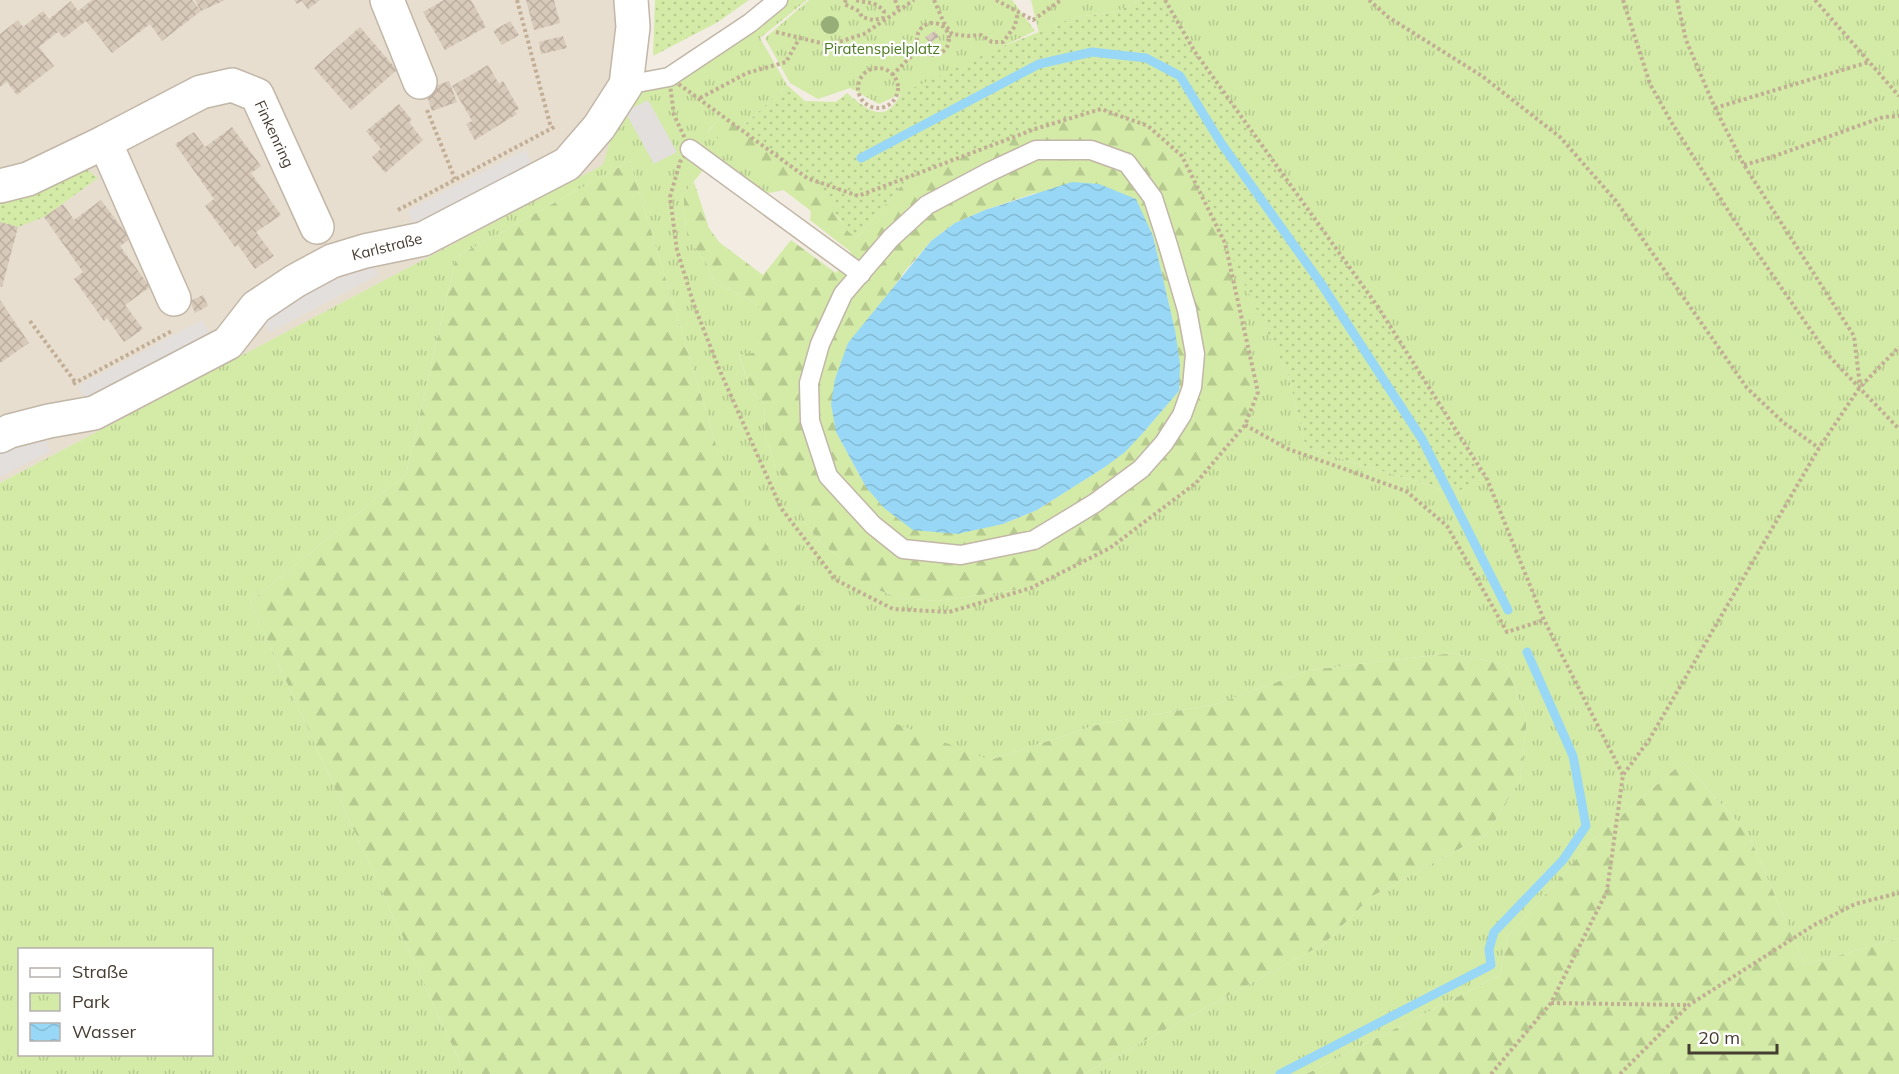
<svg xmlns="http://www.w3.org/2000/svg" width="1899" height="1074" font-family="Mulish,sans-serif">
<style>
.residential{fill:#e7ded0}
.grass{fill:url(#grass-dots)}
.forest{fill:url(#forest-firs);fill-rule:evenodd}
.park{fill:url(#park-tufts);fill-rule:evenodd}
.parking{fill:#e3dfdc}
.water{fill:url(#water-waves)}
.lines{fill:none;stroke-linecap:round;stroke-linejoin:round}
.stream{stroke:#98d8f6;stroke-width:9}
.building{fill:url(#building-cross-hatch)}
.service-casing{stroke:#c2b6a7;stroke-width:21}
.minor-casing{stroke:#c2b6a7;stroke-width:36}
.path{stroke:#c2ae94;stroke-width:4;stroke-dasharray:3 3;stroke-linecap:butt}
.service{stroke:#fff;stroke-width:18}
.minor{stroke:#fff;stroke-width:33}
.tree{fill:#97ae78}
.labels{text-anchor:middle;stroke-width:4.5;stroke-linejoin:round;paint-order:stroke}
.park-label{font-size:15px;fill:#4b7b21;stroke:#fff}
.street-label{font-size:15px;fill:#453c32;stroke:#fff}
</style>
<defs>
<pattern id="grass-dots" width="8" height="8" patternUnits="userSpaceOnUse" patternTransform="scale(1.5)"><rect width="8" height="8" fill="#d3eba7"/><path d="M2 2h.1M6 6h.1" fill="none" stroke="#b6ca90" stroke-width="1.8" stroke-linecap="round"/></pattern>
<pattern id="forest-firs" width="22" height="20" patternUnits="userSpaceOnUse" patternTransform="scale(1.5)"><rect width="22" height="20" fill="#d3eba7"/><path d="M5 1l3.5 6h-7zM16 11l3.5 6h-7z" fill="#b6ca90"/></pattern>
<pattern id="park-tufts" width="24" height="20" patternUnits="userSpaceOnUse" patternTransform="scale(1.5)"><rect width="24" height="20" fill="#d3eba7"/><path d="M3 7l-1-3M5 7V3M7 7l1-3M15 17l-1-3M17 17v-4M19 17l1-3" fill="none" stroke="#b6ca90"/></pattern>
<pattern id="water-waves" width="16" height="10" patternUnits="userSpaceOnUse" patternTransform="scale(1.5)"><rect width="16" height="10" fill="#98d8f6"/><path d="M0 5q4-4 8 0t8 0" fill="none" stroke="#84bad3"/></pattern>
<pattern id="building-cross-hatch" width="8" height="8" patternUnits="userSpaceOnUse" patternTransform="scale(1.5)"><rect width="8" height="8" fill="#d8caba"/><path d="M0 0l8 8M0 8l8-8" fill="none" stroke="#bbaea0"/></pattern>
</defs>
<rect width="100%" height="100%" fill="#f3ece2"/>
<!-- residential -->
<path class="residential" d="M0,0H631L626,85L604,165L0,483Z"/>
<!-- grass -->
<g class="grass">
<path d="M655,0H749L718,22L653,56Z"/>
<path d="M1139,0H1165L1195,52L1378,307L1487,479L1454,493L1306,448L1288,375L1182,156L1035,129L909,177L857,238L846,231L840,219L741,128L787,85L805,101L836,102L847,93C867,110 886,126 901,93L988,52L1077,17L1116,12Z"/>
<path d="M84,167L98,178L44,217L18,227L0,222V195Z"/>
</g>
<!-- forest -->
<g class="forest">
<path d="M1101,109L1148,126L1182,156L1225,243L1258,392L1245,425L1196,483L1110,548L1031,588L937,601L901,598L874,589L850,575L841,558L823,545L802,519L792,494L776,467L765,437L764,404L751,391L739,354L759,306L741,295L715,284L707,265L687,237L684,211V194L694,182L709,228L719,242L763,275L791,240L836,273L851,252L810,220L811,211L708,132L722,114L807,178L832,200L833,213C845,223 842,229 857,238L909,177L1035,129ZM1035,193L1153,236L1175,330L1179,391L1142,434L1105,467L1037,510L1003,524L866,487L836,432L885,299L905,271L931,241L955,223L985,210Z"/>
<path d="M630,161L718,451L990,760L1099,724L1217,704L1309,670L1452,653L1506,665L1527,719L1520,780L1487,834L1371,897L1324,944L1083,1074H465L250,602L406,474L456,257Z"/>
<path d="M1683,762L1748,833L1805,965L1899,938V1074H1306L1500,975L1508,936L1594,839Z"/>
</g>
<!-- park -->
<g class="park">
<path d="M778,0H807L760,38L787,85L741,128L722,115L708,131L784,190L764,194L714,156L684,194V211L687,237L707,265L715,284L741,295L759,306L758,352L739,355L751,391L764,404L765,437L776,467L793,494L802,519L823,545L841,558L851,575L874,589L901,598L937,601L1031,588L1110,548L1196,483L1245,425L1258,392L1225,243L1288,375L1306,448L1454,493L1487,478L1378,307L1195,52L1165,0H1899V938L1805,965L1748,833L1683,762L1594,839L1508,936L1500,975L1306,1074H1083L1324,944L1371,897L1487,834L1520,780L1527,719L1506,665L1452,653L1309,670L1217,704L1099,724L990,760L850,706L718,451L630,161L456,257L406,474L250,602L465,1074H0V483L603,165L626,85L669,77ZM20,950H212V1054H20Z"/>
<path d="M809,0H1012L1035,31L879,104L850,88L818,99L790,83L765,38Z"/>
<path d="M1031,0H1139L1116,12L1077,17L1039,33Z"/>
</g>
<!-- parking -->
<g class="parking">
<path d="M648,100L677,152L654,164L625,112Z"/>
<path d="M525,150L540,178L423,239L407,211Z"/>
<path d="M365,251L378,275L269,333L256,307Z"/>
<path d="M202,320L218,348L94,413L78,386Z"/>
<path d="M37,424L51,451L0,477V436Z"/>
</g>
<!-- water -->
<path class="water" d="M1072,182L1099,184L1136,199L1153,236L1175,330L1180,364L1179,391L1142,434L1125,452L1105,467L1037,510L1003,524L957,534L913,530L884,508L866,487L836,432L831,404L835,379L848,343L931,241L955,223L985,210Z"/>
<g class="lines">
<!-- stream -->
<g class="stream">
<path d="M861,158L1039,64L1092,52L1146,58L1180,76L1221,143L1320,282L1422,439L1508,610"/>
<path d="M1280,1074L1491,965L1489,949L1494,932L1563,860L1586,826L1573,756L1527,652"/>
</g>
</g>
<!-- building -->
<g class="building">
<path d="M92,0H192L201,11L195,0H225L201,11L162,41L150,24L112,53L86,21L64,38L58,32L39,47L54,66L17,95L7,82L0,87V34L18,20L23,27L43,11L49,19L71,1L78,11Z"/>
<path d="M294,0H320L308,9L302,1L297,4Z"/>
<path d="M444,0H471L486,27L445,50L423,12Z"/>
<path d="M526,0H554L560,23L534,30Z"/>
<path d="M510,21L519,35L502,45L493,31Z"/>
<path d="M360,27L397,70L351,110L314,68Z"/>
<path d="M935,31L939,37L930,43L925,37Z"/>
<path d="M563,36L567,48L541,54L539,42Z"/>
<path d="M488,65L499,84L503,81L519,109L515,111L517,114L475,140L466,124L472,121L452,86Z"/>
<path d="M449,81L457,102L432,111L425,90Z"/>
<path d="M399,104L412,120L409,122L423,140L385,173L372,157L381,149L366,131Z"/>
<path d="M232,127L261,166L251,173L281,215L256,232L274,256L255,269L238,245L235,247L205,206L214,199L175,144L194,132L205,147Z"/>
<path d="M101,200L130,239L120,246L150,287L125,305L143,329L124,342L107,318L104,321L74,279L83,272L44,217L63,204L74,220Z"/>
<path d="M0,222L18,227L2,287L0,286Z"/>
<path d="M203,295L208,306L195,313L190,301Z"/>
<path d="M0,300L29,343L0,363Z"/>
</g>
<g class="lines">
<defs>
<g id="service">
<path d="M626,85L669,77L750,23L778,0"/>
<path d="M690,149L861,274"/>
<path d="M1036,150H1091L1127,163L1153,198L1168,245L1187,310L1195,354L1192,387L1182,415L1164,443L1141,469L1095,503L1034,540L961,555L903,549L873,525L828,476L810,421L809,383L820,344L843,294L891,238L927,205L989,172Z"/>
</g>
<g id="minor">
<path d="M387,0L420,82"/>
<path d="M105,142L174,299"/>
<path d="M0,186L28,179L105,142L201,92L232,85L257,95L317,227"/>
<path d="M0,436L10,431L49,421L94,413L228,343L256,307L295,281L332,261L365,251L423,239L567,164L599,127L626,85L633,27L631,0"/>
</g>
</defs>
<!-- service casing -->
<use href="#service" class="service-casing"/>
<!-- minor casing -->
<use href="#minor" class="minor-casing"/>
<!-- path -->
<g class="path">
<path d="M517,0L551,128"/>
<path d="M846,0L844,4L859,11L862,17L873,20L883,18L884,11C873,0 869,4 855,0"/>
<path d="M895,0L899,10"/>
<path d="M934,0L944,23L952,34L968,36L981,35L992,42H1003L1015,26L1018,12"/>
<path d="M996,0L1033,20L1061,0"/>
<path d="M1165,0L1195,52L1378,307L1487,479L1544,620L1623,775"/>
<path d="M1369,0L1388,17L1482,76L1560,137L1616,201L1747,388L1784,423L1819,448"/>
<path d="M1623,0L1650,84L1673,125L1731,215L1828,355L1899,429"/>
<path d="M1677,0L1686,40L1715,108L1744,165L1854,336L1860,386"/>
<path d="M1815,0L1899,96"/>
<circle cx="933" cy="39" r="16"/>
<path d="M776,32L829,45L864,34L914,0"/>
<circle cx="878" cy="88" r="20"/>
<path d="M892,75L920,48"/>
<path d="M669,77L807,178L858,196L1035,129L1101,109L1148,126L1182,156L1225,243L1258,392L1245,425L1196,483L1110,548L1031,588L949,612L893,609L836,580L781,508L720,371L694,305L677,250L670,197L680,162L690,149L674,115Z"/>
<path d="M700,98L747,73L786,62L799,39"/>
<path d="M1715,108L1869,62"/>
<path d="M427,110L455,179"/>
<path d="M1744,165L1772,157L1883,117L1899,116"/>
<path d="M398,210L556,126"/>
<path d="M30,321L76,383"/>
<path d="M73,384L172,331"/>
<path d="M1245,425L1288,449L1406,491L1447,526L1507,632L1544,620"/>
<path d="M1551,1003L1688,1005"/>
<path d="M1491,1074L1551,1003L1607,891L1623,775L1649,740L1819,448L1860,387L1899,347"/>
<path d="M1620,1074L1689,1005L1814,925L1855,904L1899,893"/>
</g>
<!-- service -->
<use href="#service" class="service"/>
<!-- minor -->
<use href="#minor" class="minor"/>
</g>
<!-- trees -->
<circle class="tree" cx="830" cy="25" r="9"/>
<g class="labels">
<!-- park labels -->
<g class="park-label">
<text x="882" y="54">Piratenspielplatz</text>
</g>
<!-- street labels -->
<g class="street-label">
<text transform="translate(274 134) rotate(65)" y="5">Finkenring</text>
<text transform="translate(387 247) rotate(-14)" y="5">Karlstraße</text>
</g>
</g>
<!-- legend -->
<rect x="18" y="948" width="195" height="108" fill="#ffffff" stroke="#b5b1ad" stroke-width="1.5"/>
<rect x="30" y="968" width="30" height="9" fill="#ffffff" stroke="#b5b1ad" stroke-width="1.5"/>
<text x="72" y="978" font-size="18" fill="#453c32">Straße</text>
<rect x="30" y="993" width="30" height="18" fill="url(#park-tufts)" stroke="#b5b1ad" stroke-width="1.5"/>
<text x="72" y="1008" font-size="18" fill="#453c32">Park</text>
<rect x="30" y="1023" width="30" height="18" fill="url(#water-waves)" stroke="#b5b1ad" stroke-width="1.5"/>
<text x="72" y="1038" font-size="18" fill="#453c32">Wasser</text>
<!-- scale -->
<path d="M1689 1044v9h88v-9" fill="none" stroke="#453c32" stroke-width="3"/>
<text x="1698" y="1044" font-size="18" fill="#453c32" stroke="#ffffff" stroke-width="4.5" paint-order="stroke">20 m</text>
</svg>
